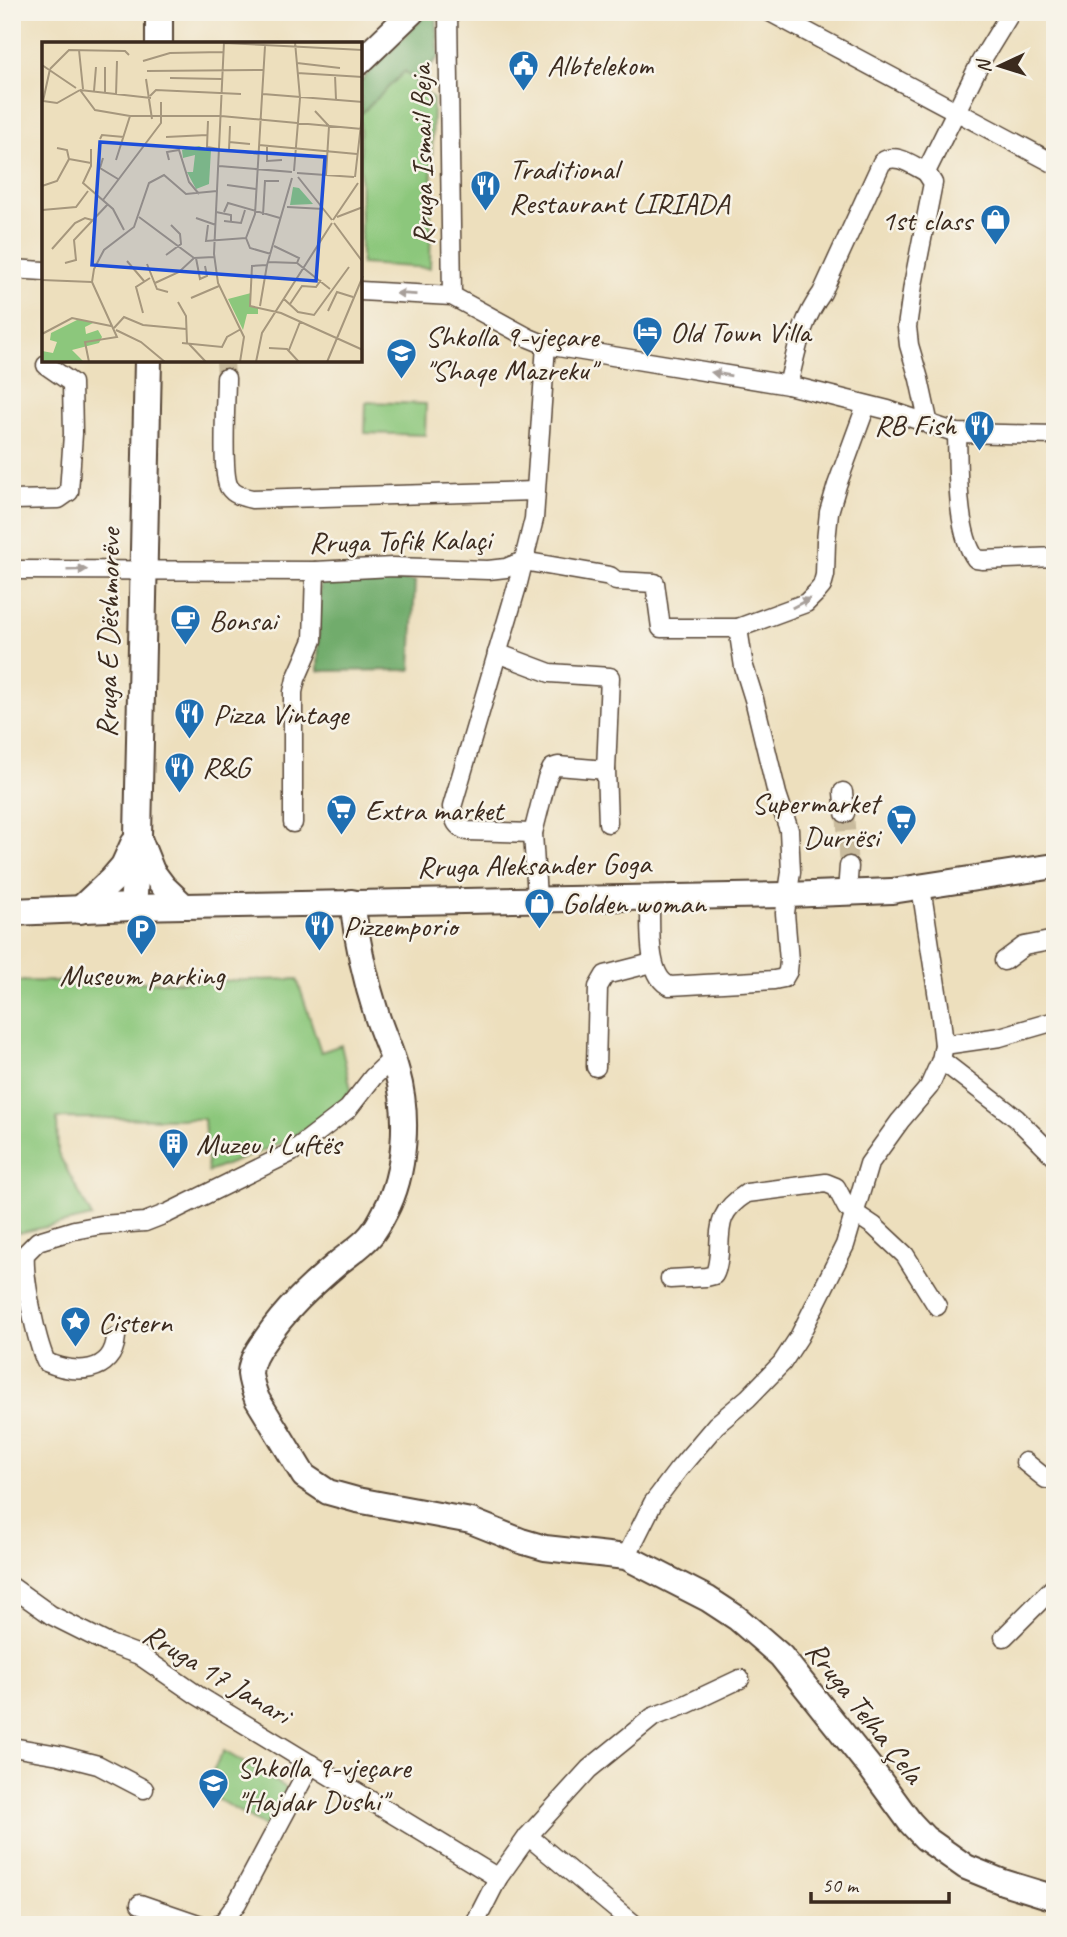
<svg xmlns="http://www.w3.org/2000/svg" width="1067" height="1937" font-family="Caveat,sans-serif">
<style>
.green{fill:#8cc77c;stroke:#64784d;stroke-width:2}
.forest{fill:#71ac6c;stroke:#566b45;stroke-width:2}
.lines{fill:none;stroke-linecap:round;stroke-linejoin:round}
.street-tunnel{stroke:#c9bb9d;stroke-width:18;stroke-dasharray:18 9;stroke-linecap:butt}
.street-casing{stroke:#564536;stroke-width:21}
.secondary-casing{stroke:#564536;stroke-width:28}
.primary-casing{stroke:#564536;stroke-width:30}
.street{stroke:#fff;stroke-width:18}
.secondary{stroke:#fff;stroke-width:24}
.primary{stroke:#fff;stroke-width:26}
.oneway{fill:#a79f9a}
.labels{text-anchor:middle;stroke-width:5;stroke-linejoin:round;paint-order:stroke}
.poi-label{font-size:30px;fill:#3b2a1e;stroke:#f7f3e8;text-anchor:start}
.street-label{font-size:30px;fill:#3b2a1e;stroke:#f7f3e8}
.inset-road{fill:none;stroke:#a6977d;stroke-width:2}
.view{fill:#1d4ed8;fill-opacity:0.15;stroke:#1d4ed8;stroke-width:3.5}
.inset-edge{fill:none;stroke:#3b2a1e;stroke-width:3.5}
</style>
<rect width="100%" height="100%" fill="#f7f3e8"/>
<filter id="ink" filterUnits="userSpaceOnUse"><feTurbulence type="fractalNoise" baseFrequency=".0143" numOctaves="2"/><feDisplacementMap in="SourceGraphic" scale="14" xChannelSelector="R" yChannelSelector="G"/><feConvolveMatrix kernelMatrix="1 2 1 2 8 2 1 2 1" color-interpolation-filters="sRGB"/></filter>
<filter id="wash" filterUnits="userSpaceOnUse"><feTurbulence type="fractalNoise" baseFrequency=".00686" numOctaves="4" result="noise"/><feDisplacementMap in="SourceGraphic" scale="28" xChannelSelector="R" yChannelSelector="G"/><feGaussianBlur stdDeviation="1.57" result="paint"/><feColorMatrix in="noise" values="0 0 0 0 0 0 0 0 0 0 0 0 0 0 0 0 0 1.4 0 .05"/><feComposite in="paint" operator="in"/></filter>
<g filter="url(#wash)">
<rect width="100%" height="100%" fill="#eddfbd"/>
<!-- green -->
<g class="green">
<path d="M405,71L433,99L430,268L361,264L360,114Z"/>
<path d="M366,402L426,404L425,435L365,433Z"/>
<path d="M297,979L321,1052L341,1045L351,1089L335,1110L282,1143L208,1172L204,1119L57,1118L58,1153L92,1217L18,1233L12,1212V981L171,982Z"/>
<path d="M224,1751L287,1788L265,1827L202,1790Z"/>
</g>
<!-- forest -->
<g class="forest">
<path d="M429,12H436L439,57L416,81L405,71L361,114L360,82Z"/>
<path d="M320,580L415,581L411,670L318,671Z"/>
</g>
</g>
<g filter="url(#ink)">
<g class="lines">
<!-- street-tunnel -->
<g class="street-tunnel">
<path d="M225,360L226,378"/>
<path d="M845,813L849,866"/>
</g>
<defs>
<g id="street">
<path d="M448,12L452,296"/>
<path d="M770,12L1055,164"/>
<path d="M12,269L44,271"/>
<path d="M360,291L452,296L529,338L546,345L788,385L888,410L957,433L1055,435"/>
<path d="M226,378C226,398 221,473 229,487C234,495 243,497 252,499L535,491"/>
<path d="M788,385C797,350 800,323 822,293L882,162C896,152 912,165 926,172"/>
<path d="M929,425L919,379L909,345L907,327L913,285L933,183L926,172L981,61L1011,12"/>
<path d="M957,433C958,466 956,534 976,559L983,560L1055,557"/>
<path d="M12,500L59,499L69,492L73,434L72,383L46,365"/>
<path d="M523,561L610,576L616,581L655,583L661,628H738L806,603L817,592L822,586L825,575L826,541L829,512L837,485L866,406"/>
<path d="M12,570L315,571L393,567L488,570L506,568L523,561"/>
<path d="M497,653L550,673L610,677L606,770L608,823"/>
<path d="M843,792L845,813"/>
<path d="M293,823V692L296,679L313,640L315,571"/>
<path d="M533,833L467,831C454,825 455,820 452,807L518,583L534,519L546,345"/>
<path d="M847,892L849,866"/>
<path d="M650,896C651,919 645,977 670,986L774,980L784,978L788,971L789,961L785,913L791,872L789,830L777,794L754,699L744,667L738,628"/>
<path d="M537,898L533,833L547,778L552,768L558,766L606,770"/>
<path d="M1004,961L1024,946L1055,940"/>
<path d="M944,1045L1000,1037L1055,1021"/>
<path d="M941,1060L1016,1118L1055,1157"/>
<path d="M596,1067L598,987L605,975L652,963"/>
<path d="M670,1279L706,1277L714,1275C718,1268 718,1262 719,1253C720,1223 719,1211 747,1193L826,1183L836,1187L847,1208L874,1226L905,1255L937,1306"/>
<path d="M116,1337C113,1375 74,1374 46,1362C36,1340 23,1277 25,1254L38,1241L74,1230L101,1225L145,1222L168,1213L292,1152L348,1109L373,1077L392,1059"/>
<path d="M1025,1462L1046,1479H1055"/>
<path d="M626,1557L653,1503L678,1470L716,1425L748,1398L782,1363L799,1337L845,1245L869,1164L900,1121L929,1087L941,1060L944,1045L941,1018L921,887"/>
<path d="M12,1587L51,1615L107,1643L139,1655L197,1695L498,1878"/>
<path d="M1004,1637L1055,1586"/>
<path d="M12,1747L59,1755L98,1765L144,1789"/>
<path d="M528,1836L635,1925"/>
<path d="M140,1904L201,1925"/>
<path d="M216,1925L224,1921L237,1903L311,1764"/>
<path d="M474,1925L498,1878L528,1836L589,1769L653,1717L687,1704L740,1679"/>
</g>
<g id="secondary">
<path d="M360,62L412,12"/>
<path d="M138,836L152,871L164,887L184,906"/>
<path d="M352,902C357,941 365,979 377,1016C383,1035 392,1053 397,1072C409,1114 406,1173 385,1212C381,1220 376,1229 371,1235C362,1246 349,1254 338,1263C310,1287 286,1309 265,1340C258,1349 250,1362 250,1374C251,1383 254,1391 257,1399L304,1476L328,1492L357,1500L471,1521L521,1541L545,1548L626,1557L708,1599L737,1618L781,1656L872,1770L910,1822L925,1838L966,1867L1003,1882L1055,1898"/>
<path d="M133,907L787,895L892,891L1055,866"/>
</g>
<g id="primary">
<path d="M159,12V44"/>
<path d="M80,910L112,880L124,866L134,844"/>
<path d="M12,912L133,907L138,836L148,360"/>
</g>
</defs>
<!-- street casing -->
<use href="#street" class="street-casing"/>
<!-- secondary casing -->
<use href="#secondary" class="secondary-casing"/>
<!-- primary casing -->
<use href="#primary" class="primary-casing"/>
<!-- street -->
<use href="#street" class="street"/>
<!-- secondary -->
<use href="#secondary" class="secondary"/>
<!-- primary -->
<use href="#primary" class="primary"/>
</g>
<!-- one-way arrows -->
<defs><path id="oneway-solid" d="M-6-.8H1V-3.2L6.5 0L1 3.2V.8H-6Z" transform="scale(1.75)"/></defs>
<g class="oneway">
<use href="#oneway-solid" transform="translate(406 294) rotate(-177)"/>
<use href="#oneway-solid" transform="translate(721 374) rotate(-170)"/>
<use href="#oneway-solid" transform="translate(77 570) rotate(-1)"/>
<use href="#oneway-solid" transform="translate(801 603) rotate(-28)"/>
</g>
</g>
<!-- icons -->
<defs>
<symbol id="civic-pin" viewBox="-11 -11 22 30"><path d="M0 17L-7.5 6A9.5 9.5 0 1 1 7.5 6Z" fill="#1f6fb2" stroke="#f7f3e8"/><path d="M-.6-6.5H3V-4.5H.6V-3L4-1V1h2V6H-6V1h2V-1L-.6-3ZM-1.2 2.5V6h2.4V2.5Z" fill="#fff"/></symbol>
<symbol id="restaurant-pin" viewBox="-11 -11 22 30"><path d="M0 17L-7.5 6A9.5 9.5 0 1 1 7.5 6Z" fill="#1f6fb2" stroke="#f7f3e8"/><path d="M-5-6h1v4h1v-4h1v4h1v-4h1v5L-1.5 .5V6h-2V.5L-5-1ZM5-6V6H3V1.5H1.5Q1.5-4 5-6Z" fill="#fff"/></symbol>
<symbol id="shop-pin" viewBox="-11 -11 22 30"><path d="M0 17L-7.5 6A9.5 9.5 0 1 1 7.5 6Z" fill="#1f6fb2" stroke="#f7f3e8"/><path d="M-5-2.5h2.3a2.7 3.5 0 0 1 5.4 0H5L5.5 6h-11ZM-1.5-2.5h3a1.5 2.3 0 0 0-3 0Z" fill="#fff"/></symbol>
<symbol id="hotel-pin" viewBox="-11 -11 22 30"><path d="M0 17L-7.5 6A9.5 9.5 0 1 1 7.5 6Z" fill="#1f6fb2" stroke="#f7f3e8"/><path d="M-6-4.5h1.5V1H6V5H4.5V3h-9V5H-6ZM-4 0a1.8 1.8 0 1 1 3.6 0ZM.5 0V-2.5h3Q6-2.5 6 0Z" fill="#fff"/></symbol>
<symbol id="school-pin" viewBox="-11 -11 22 30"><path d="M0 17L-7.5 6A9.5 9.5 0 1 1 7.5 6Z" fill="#1f6fb2" stroke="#f7f3e8"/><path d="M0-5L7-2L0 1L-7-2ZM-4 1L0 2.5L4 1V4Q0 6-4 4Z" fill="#fff"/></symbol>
<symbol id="cafe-pin" viewBox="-11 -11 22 30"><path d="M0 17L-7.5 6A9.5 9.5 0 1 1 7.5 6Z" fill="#1f6fb2" stroke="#f7f3e8"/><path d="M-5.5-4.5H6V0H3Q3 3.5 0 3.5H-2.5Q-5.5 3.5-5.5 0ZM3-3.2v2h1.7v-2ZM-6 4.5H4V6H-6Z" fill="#fff"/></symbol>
<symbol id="supermarket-pin" viewBox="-11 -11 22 30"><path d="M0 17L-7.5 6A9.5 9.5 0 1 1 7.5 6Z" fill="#1f6fb2" stroke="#f7f3e8"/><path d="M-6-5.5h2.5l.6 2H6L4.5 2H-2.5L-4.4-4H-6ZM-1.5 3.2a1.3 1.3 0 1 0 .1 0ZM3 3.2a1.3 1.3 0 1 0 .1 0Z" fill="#fff"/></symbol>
<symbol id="parking-pin" viewBox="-11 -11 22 30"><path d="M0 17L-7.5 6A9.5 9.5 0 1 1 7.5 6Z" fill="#1f6fb2" stroke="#f7f3e8"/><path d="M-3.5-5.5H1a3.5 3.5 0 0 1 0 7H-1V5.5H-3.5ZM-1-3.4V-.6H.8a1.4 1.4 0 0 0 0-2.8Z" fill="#fff"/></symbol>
<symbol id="building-pin" viewBox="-11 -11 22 30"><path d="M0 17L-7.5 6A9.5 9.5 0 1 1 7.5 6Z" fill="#1f6fb2" stroke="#f7f3e8"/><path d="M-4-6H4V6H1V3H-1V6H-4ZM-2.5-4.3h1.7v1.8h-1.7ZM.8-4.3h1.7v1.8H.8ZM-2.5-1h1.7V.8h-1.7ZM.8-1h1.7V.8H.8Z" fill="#fff"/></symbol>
<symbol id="sight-pin" viewBox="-11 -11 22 30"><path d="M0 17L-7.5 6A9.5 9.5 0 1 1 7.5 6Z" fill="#1f6fb2" stroke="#f7f3e8"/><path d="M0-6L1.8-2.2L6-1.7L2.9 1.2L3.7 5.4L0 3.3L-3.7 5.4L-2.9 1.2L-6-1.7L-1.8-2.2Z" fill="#fff"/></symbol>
</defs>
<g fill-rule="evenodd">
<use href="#civic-pin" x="506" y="48" width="35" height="47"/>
<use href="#restaurant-pin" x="468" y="168" width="35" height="47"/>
<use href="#shop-pin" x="978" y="202" width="35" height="47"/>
<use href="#hotel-pin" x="630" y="314" width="35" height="47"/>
<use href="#school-pin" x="384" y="336" width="35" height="47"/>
<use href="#restaurant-pin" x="962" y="408" width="35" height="47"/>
<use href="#cafe-pin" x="168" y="602" width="35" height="47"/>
<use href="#restaurant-pin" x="172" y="696" width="35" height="47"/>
<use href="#restaurant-pin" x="162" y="750" width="35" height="47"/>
<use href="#supermarket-pin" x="324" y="792" width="35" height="47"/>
<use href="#supermarket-pin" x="884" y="802" width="35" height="47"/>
<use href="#shop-pin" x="522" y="886" width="35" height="47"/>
<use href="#restaurant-pin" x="302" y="908" width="35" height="47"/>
<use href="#parking-pin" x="124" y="912" width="35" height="47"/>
<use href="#building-pin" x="156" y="1126" width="35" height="47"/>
<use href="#sight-pin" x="58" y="1304" width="35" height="47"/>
<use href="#school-pin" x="196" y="1766" width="35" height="47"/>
</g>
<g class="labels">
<!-- poi labels -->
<g class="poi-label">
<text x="547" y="75">Albtelekom</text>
<text x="509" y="179">Traditional<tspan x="509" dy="34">Restaurant LIRIADA</tspan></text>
<text x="972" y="230" text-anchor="end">1st class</text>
<text x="670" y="342">Old Town Villa</text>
<text x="425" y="346">Shkolla 9-vjeçare<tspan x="425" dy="34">"Shaqe Mazreku"</tspan></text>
<text x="956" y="435" text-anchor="end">RB Fish</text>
<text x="209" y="630">Bonsai</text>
<text x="213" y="724">Pizza Vintage</text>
<text x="202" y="777">R&amp;G</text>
<text x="879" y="813" text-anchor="end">Supermarket<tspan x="879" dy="34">Durrësi</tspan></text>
<text x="365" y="820">Extra market</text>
<text x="562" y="913">Golden woman</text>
<text x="343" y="936">Pizzemporio</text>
<text x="142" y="985" text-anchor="middle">Museum parking</text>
<text x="196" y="1154">Muzeu i Luftës</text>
<text x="98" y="1332">Cistern</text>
<text x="237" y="1777">Shkolla 9-vjeçare<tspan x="237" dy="34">"Hajdar Dushi"</tspan></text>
</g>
<!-- street labels -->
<g class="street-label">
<text transform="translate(422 155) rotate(-91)" y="10">Rruga Ismail Beja</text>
<text transform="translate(400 541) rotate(-1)" y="10">Rruga Tofik Kalaçi</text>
<text transform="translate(108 633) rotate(-89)" y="10">Rruga E Dëshmorëve</text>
<text transform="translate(534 865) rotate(-1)" y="10">Rruga Aleksander Goga</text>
<text transform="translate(217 1674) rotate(31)" y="10">Rruga 17 Janari</text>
<text transform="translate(865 1712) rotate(52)" y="10">Rruga Telha Çela</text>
</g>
</g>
<!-- overview -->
<g transform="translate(42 42)">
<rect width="320" height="320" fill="#eddfbd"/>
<path d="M157,104L169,108L167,142L154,147L145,130H151L153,113L141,116L140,108ZM251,145L257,146L271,162L248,163ZM209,251L208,265H216V272H205L201,288L186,257ZM37,277L51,281L43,285L44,292L56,288L60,295L57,301L30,308L42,320H0V309L11,311L15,300L8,298L9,291Z" fill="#8cc77c"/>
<path class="inset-road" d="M182,0L172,212L176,241L202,295L198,320M182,1L321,8M37,8L41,47M101,19L128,11L181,10M255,21L298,26M0,23L34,46M63,25V51M8,27L27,8L83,9L87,13M105,29L221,28M255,31L321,35M293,33L294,58M128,36L180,37M104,37L110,77M38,48L53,68L88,74H179L320,87M38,48L109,56M52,49L54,25M221,52L321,60M74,53L75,19M108,54L114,48L199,52M1,59L15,61L38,48M1,59L8,27M273,69L287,84L284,133M166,79L165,105L177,107M188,84L187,108L217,112M124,95L165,93M58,97L60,93L82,95M187,100L208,102M217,103L315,112M225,103V119L240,118M49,107V124L41,141L71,167L82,188M61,116L58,126L76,137M27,117L49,121M74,118L88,74M127,118L125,110L137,108L147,140L157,152M177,124L250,130M252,129L258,56L253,0M255,131L312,135M256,135L290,178M313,135L321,65M185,143L214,147M0,144L15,139L27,117L25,108L15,106M61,158L119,81V60M245,165L282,167M0,168L34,165L46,149M174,170L189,173V179M182,170L186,161L238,176M221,173L223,139H237M97,175L152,216M295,175L321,165M154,176L174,183M291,178L316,141M182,179L199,181L203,168M292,181L320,219M166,183L164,199L204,196M204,196L213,172L223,4M204,196L208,206L229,212M232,204L257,216L255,221M10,207L33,181L43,176L50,178M124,213L139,202L138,192L129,183M154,216L158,237L165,234L163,224M85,219L102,239M226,220L255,221L288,247M23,221L34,218L32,198L66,162M105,222L115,247L126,250M225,223L210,224L208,264L239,271L321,308M0,238L50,240M113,241L137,230L152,216L172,215M149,256L177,244M242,257L256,270L272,273L307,225M136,260L144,274L145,301M248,262L260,244L274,245L279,238M218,264L225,223L250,136M286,269L295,250L311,255M101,271L94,245L108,236M72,286L82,275L101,283L144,287M74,288L99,300L123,320M0,292L30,276L69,284M140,301L180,305L185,295L199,287M147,302L164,320M227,306L245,307L257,320M247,308L258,280M47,320L43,300L75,295L50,240L52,227L62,208L92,185L107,141L122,133L144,152L175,149M214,320L220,291L290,181M285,320L321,234"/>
<path class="view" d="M58,100L283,115L274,239L50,223Z"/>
<rect width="320" height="320" class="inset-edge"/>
</g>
<!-- margin -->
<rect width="1067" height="1937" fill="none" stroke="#f7f3e8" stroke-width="42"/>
<!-- north arrow -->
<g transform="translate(1000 66) rotate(266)" stroke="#f7f3e8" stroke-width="5" paint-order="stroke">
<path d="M0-5L12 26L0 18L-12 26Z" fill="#3b2a1e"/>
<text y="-10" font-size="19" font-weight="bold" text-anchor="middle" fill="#3b2a1e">N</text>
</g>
<!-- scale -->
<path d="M811 1892v10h138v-10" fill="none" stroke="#3b2a1e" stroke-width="3.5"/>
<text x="822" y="1892" font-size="21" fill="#3b2a1e" stroke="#f7f3e8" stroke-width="5" paint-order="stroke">50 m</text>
</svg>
